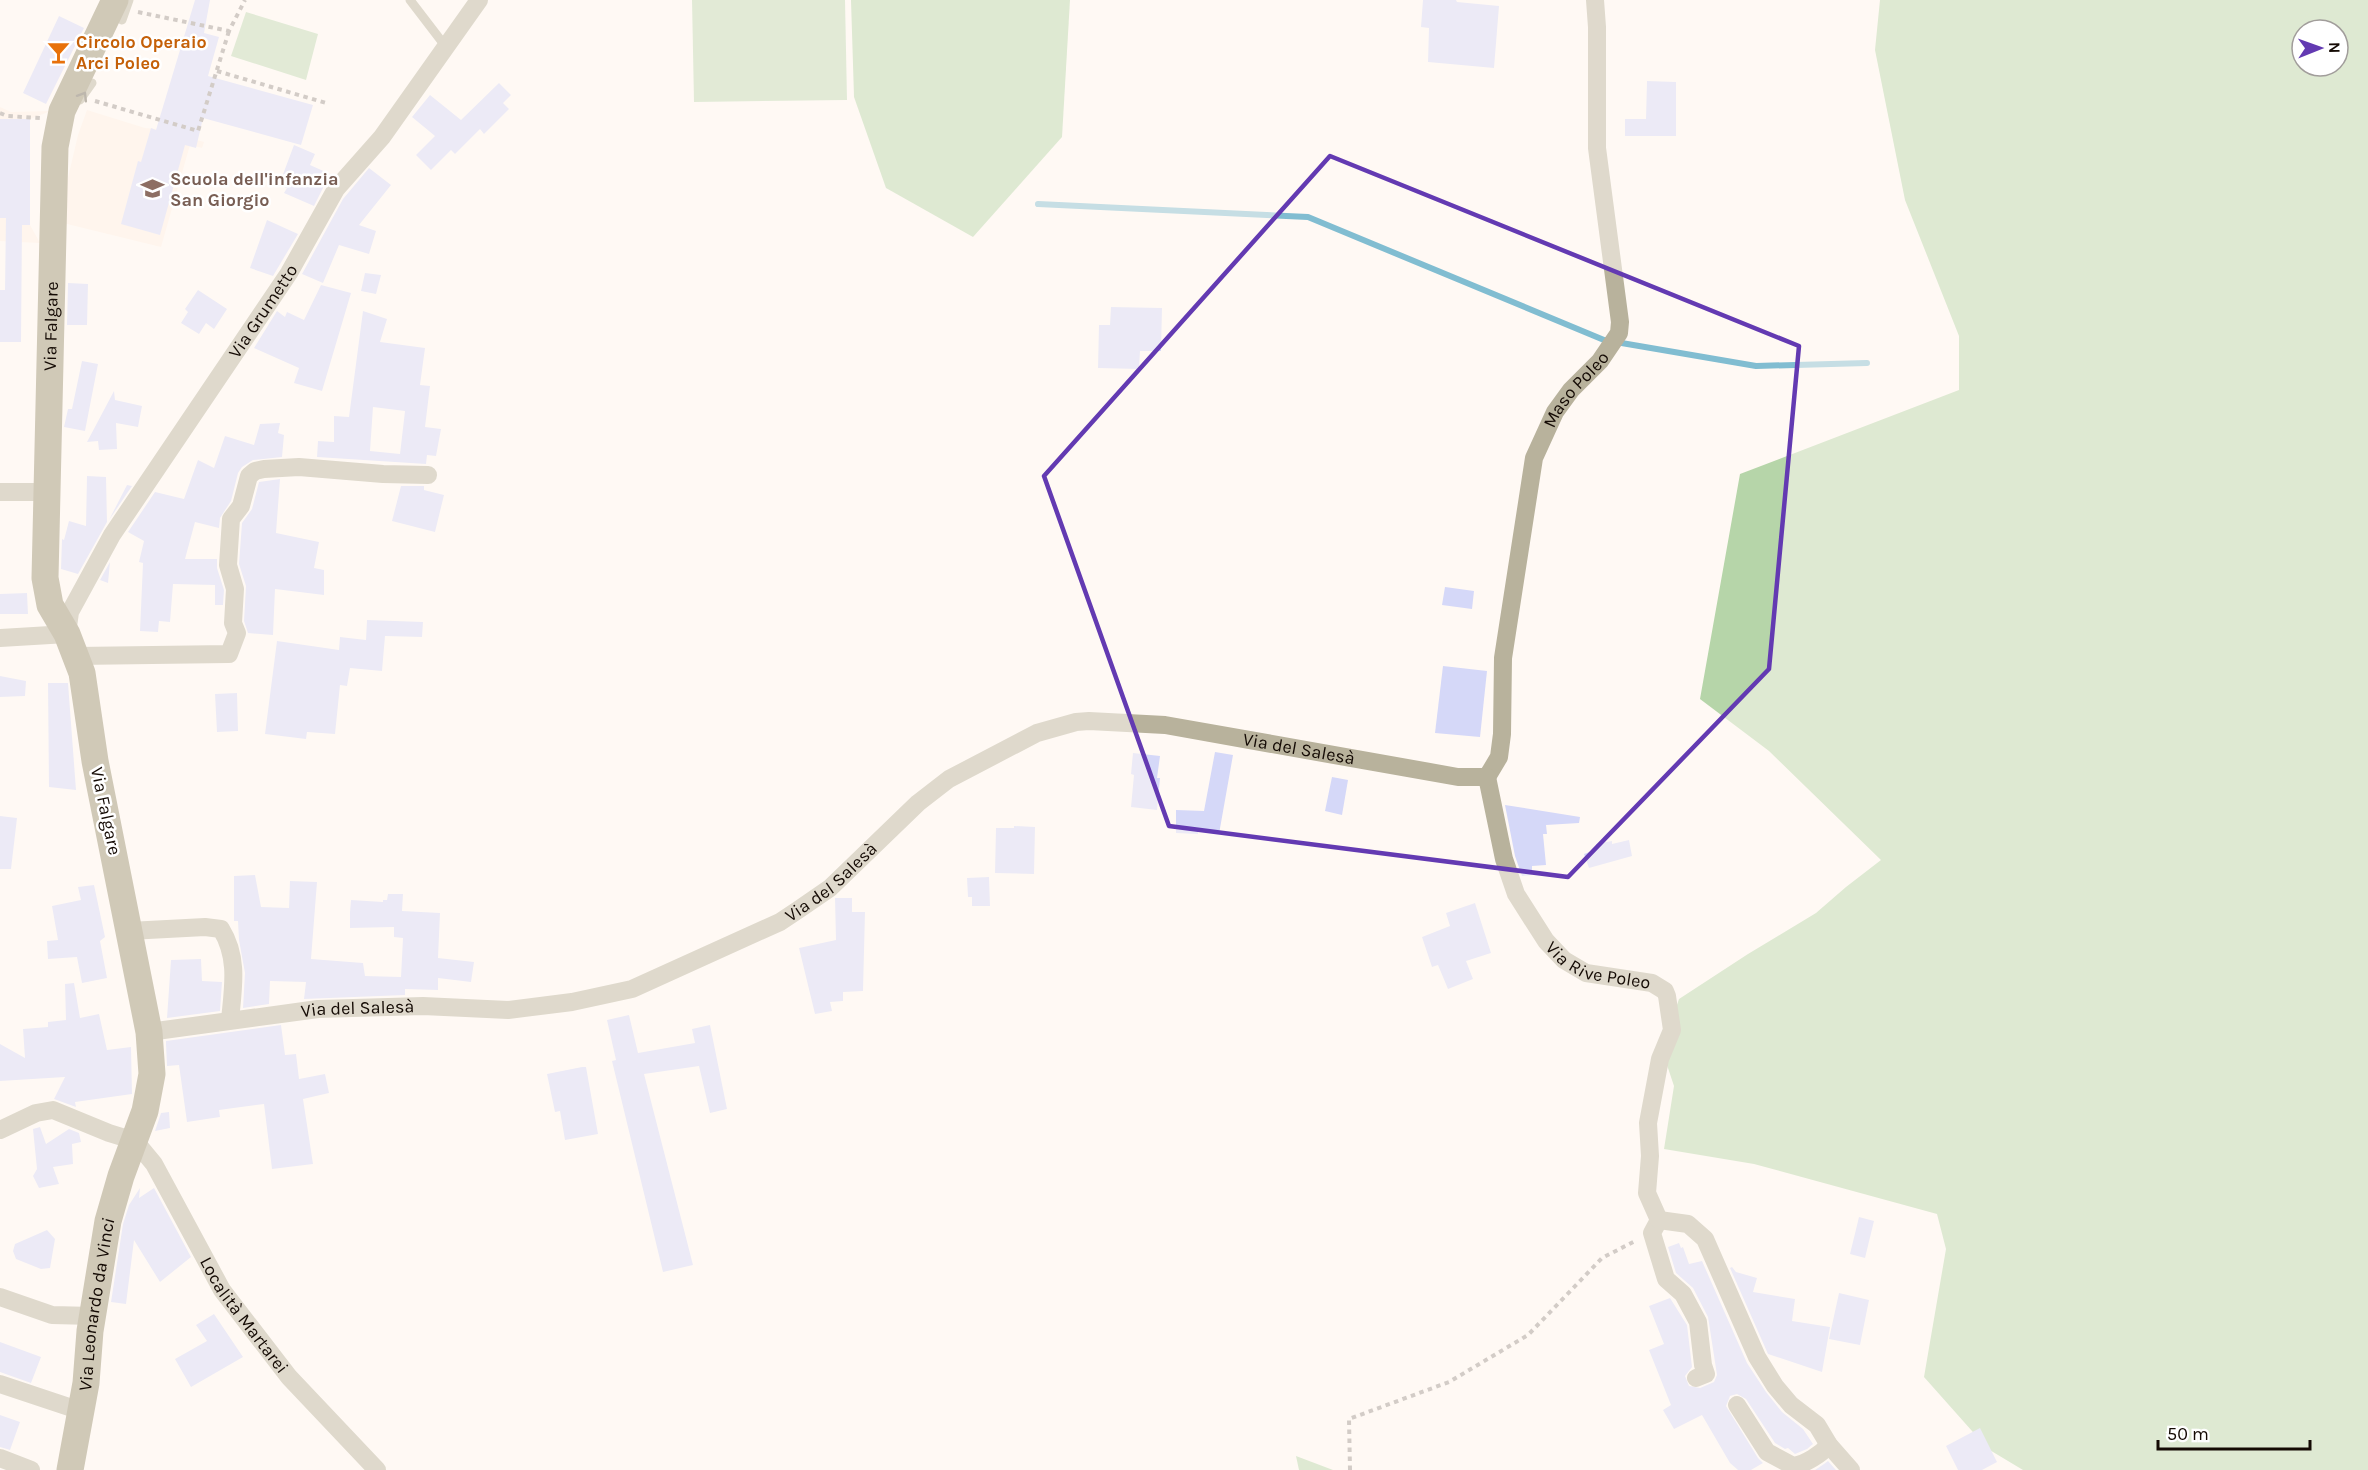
<svg xmlns="http://www.w3.org/2000/svg" width="2368" height="1470" font-family="Karla,sans-serif">
<style>
.built{fill:#feefe4}
.green{fill:#bed8b2}
.forest{fill:#b6d5a9;fill-rule:evenodd}
.lines{fill:none;stroke-linecap:round;stroke-linejoin:round}
.stream{stroke:#81bdd1;stroke-width:6}
.building{fill:#d5d8f8;fill-rule:evenodd}
.path{stroke:#9d9590;stroke-width:4;stroke-dasharray:4.5 4.5;stroke-linecap:butt}
.lane{stroke:#b8b29c;stroke-width:9}
.street{stroke:#b8b29c;stroke-width:18}
.secondary{stroke:#988e6e;stroke-width:27}
.oneway{stroke:#6e6658}
.marked{fill:none;stroke:#633ab2;stroke-width:4.5;stroke-linejoin:round}
.labels{text-anchor:middle;stroke-width:5;stroke-linejoin:round;paint-order:stroke}
.food-label{font-size:18px;font-weight:bold;fill:#c56008;stroke:#fff;text-anchor:start}
.education-label{font-size:18px;font-weight:bold;fill:#785e54;stroke:#fff;text-anchor:start}
.street-label{font-size:18px;fill:#140a04;stroke:#fff}
</style>
<rect width="100%" height="100%" fill="#fff9f4"/>
<!-- built -->
<g class="built">
<path d="M0,107L11,112L51,111L30,119V225L40,243L0,241Z"/>
<path d="M87,110L145,128L157,129L204,142L202,148L190,145L161,247L63,223L67,182L78,135Z"/>
</g>
<!-- green -->
<g class="green">
<path d="M692,0H845L847,100L694,102Z"/>
<path d="M246,12L318,34L306,80L231,56Z"/>
</g>
<!-- forest -->
<g class="forest">
<path d="M851,0H1070L1062,137L973,237L886,188L854,97Z"/>
<path d="M1880,0H2368V1470H2023L1988,1449L1924,1377L1946,1249L1937,1214L1754,1164L1664,1149L1674,1086L1662,1050L1679,999L1748,954L1816,913L1846,887L1881,860L1769,751L1700,699L1740,474L1959,390V336L1905,200L1875,50ZM2302,30H2338V66H2302Z"/>
<path d="M1296,1456L1333,1470H1299Z"/>
</g>
<g class="lines">
<!-- stream -->
<path class="stream" d="M1038,204L1308,217L1604,340L1756,366L1867,363"/>
</g>
<!-- building -->
<g class="building">
<path d="M195,0H210L204,33L219,37L208,76L313,105L301,145L203,118L196,148L185,145L160,235L121,224L138,161L141,162L151,128L156,130Z"/>
<path d="M1423,0H1456L1457,2L1499,6L1494,68L1428,62L1429,28L1421,27Z"/>
<path d="M59,16L84,28L46,104L23,93Z"/>
<path d="M1647,81L1676,82V136H1625V119H1646Z"/>
<path d="M499,83L511,95L503,103L509,109L484,134L480,129L455,154L451,150L431,170L416,155L435,136L412,117L430,95L461,120Z"/>
<path d="M0,119H30V225H22L21,342H0V290H5L6,218H0Z"/>
<path d="M294,145L315,154L310,165L330,174L314,206L284,193L287,188L279,185Z"/>
<path d="M369,168L391,185L359,225L376,231L369,254L339,245L323,283L302,274L343,199Z"/>
<path d="M267,220L298,234L273,276L250,268Z"/>
<path d="M365,273L381,275L376,294L361,291Z"/>
<path d="M68,283L88,284L87,325H67Z"/>
<path d="M321,285L351,293L322,391L294,383L299,368L254,348L277,311L285,317L287,312L304,320Z"/>
<path d="M198,290L227,309L214,329L206,323L199,334L181,323L188,312L185,309Z"/>
<path d="M1111,307L1162,308L1161,351H1140L1139,369L1098,368L1099,325H1110Z"/>
<path d="M363,311L387,319L380,342L425,348L420,385L430,386L425,427L441,429L436,456L427,455L426,464L317,457L318,441L334,442V416L349,417ZM373,407L405,411L400,454L370,451Z"/>
<path d="M82,361L98,364L85,431L64,427L68,409H72Z"/>
<path d="M114,391L115,400L142,406L138,427L116,423L117,449L99,450L98,441L87,442Z"/>
<path d="M280,423L278,433L284,435L282,457L253,460L242,467L238,473L231,501L220,518L219,528L195,522L185,559H217V568L224,590L223,605H215V585L173,584L170,622L159,621L158,632L140,631L143,563L139,562L144,541L128,532L155,492L184,499L198,460L214,468L225,436L254,445L260,424Z"/>
<path d="M87,476L106,477L107,522L78,574L61,569L62,539L64,540L69,521L86,526Z"/>
<path d="M280,479L276,533L319,542L314,568L324,570V595L275,589L273,635L248,633L244,621L246,586L239,564L242,523L252,509L259,482Z"/>
<path d="M127,485L132,486L109,520Z"/>
<path d="M401,486H424V490L444,495L435,532L392,521Z"/>
<path d="M110,562L108,583L100,580Z"/>
<path d="M1445,587L1474,591L1472,609L1442,605Z"/>
<path d="M27,593L28,614H0V594Z"/>
<path d="M367,620L423,622L422,637L385,636L382,671L350,668L347,686L340,685L335,734L307,732L306,739L265,734L277,641L339,650L340,637L366,640Z"/>
<path d="M1443,666L1487,671L1480,737L1435,733Z"/>
<path d="M0,676L26,681L25,696L0,697Z"/>
<path d="M48,683H68L76,790L49,787Z"/>
<path d="M237,693L238,731L217,732L215,694Z"/>
<path d="M1215,752L1233,755L1219,834L1198,831V834L1176,833V810L1204,811Z"/>
<path d="M1133,753L1160,756L1157,778H1160L1157,810L1131,807L1134,775L1131,774Z"/>
<path d="M1332,777L1348,780L1342,815L1325,811Z"/>
<path d="M1505,805L1580,817L1579,823L1546,825L1547,834H1543L1546,865L1532,866V875L1522,876L1515,856Z"/>
<path d="M0,816L17,818L11,869H0Z"/>
<path d="M1014,826L1035,827L1034,874L995,873L996,828H1014Z"/>
<path d="M1629,840L1632,856L1589,868L1584,854L1598,849L1596,844L1612,841V844Z"/>
<path d="M255,875L261,907L289,908L290,881L317,882L311,959L363,963L365,976L401,977L403,938L394,937V927L350,928V912L351,900L383,902V900H387L388,894H403L402,911L440,913L438,958L474,962L471,982L438,978V990L405,989V995L304,999L306,982L270,981L269,1004L243,1008L245,973L239,940L238,921H234V876Z"/>
<path d="M989,877L990,906H972V897H968L967,878Z"/>
<path d="M94,885L105,937L100,941L107,978L82,983L77,957L48,959L47,941L58,940L52,906L81,900L78,887Z"/>
<path d="M835,898H852V912H865L863,991L843,992V1001L830,1002L832,1011L815,1014L799,948L836,940Z"/>
<path d="M1475,903L1491,953L1466,961L1473,979L1448,989L1438,965L1432,967L1422,937L1450,926L1446,913Z"/>
<path d="M201,959L202,981L222,982L220,1011L167,1018L171,960Z"/>
<path d="M74,983L80,1018L99,1014L107,1050L131,1047L132,1094L75,1102L76,1107L54,1099L65,1077L0,1081V1044L25,1058L23,1029L48,1027V1022L66,1020L65,984Z"/>
<path d="M629,1015L638,1053L695,1043L692,1029L710,1025L727,1109L710,1113L699,1066L644,1074L693,1265L663,1272L612,1061L616,1060L607,1020Z"/>
<path d="M281,1025L285,1055L296,1054L299,1079L325,1074L329,1093L303,1099L313,1164L272,1169L264,1104L219,1110L220,1117L187,1122L179,1065L167,1066L166,1044V1041Z"/>
<path d="M582,1067H586L598,1134L565,1140L560,1111L555,1112L547,1074Z"/>
<path d="M169,1112L170,1128L155,1131L161,1113Z"/>
<path d="M40,1127L46,1144L69,1129L79,1133L81,1142L72,1144L73,1164L53,1167L59,1184L39,1188L33,1176L37,1169L33,1129Z"/>
<path d="M140,1188L139,1198L154,1188L191,1257L160,1282L134,1240L126,1304L111,1302L123,1224L129,1205Z"/>
<path d="M1859,1217L1874,1221L1865,1258L1850,1254Z"/>
<path d="M47,1230L55,1239L50,1268L41,1269L16,1259L13,1251L15,1244Z"/>
<path d="M1679,1243L1681,1248L1683,1247L1689,1264L1702,1261L1747,1363L1766,1392L1782,1412L1803,1429L1813,1444L1807,1449L1795,1454L1788,1448L1785,1449L1775,1443L1746,1399L1737,1394L1730,1396L1726,1406L1758,1458L1763,1463L1751,1470H1738L1730,1463L1702,1415L1674,1429L1663,1410L1671,1405L1649,1350L1664,1344L1649,1306L1670,1298L1687,1325L1692,1367L1685,1376L1689,1386L1700,1388L1714,1382L1717,1375L1708,1317L1693,1288L1676,1273L1668,1247Z"/>
<path d="M1732,1267L1736,1272L1757,1278L1753,1292L1795,1299L1792,1321L1830,1327L1822,1372L1768,1354L1730,1268Z"/>
<path d="M1839,1293L1869,1300L1860,1345L1829,1339Z"/>
<path d="M214,1314L243,1357L191,1387L175,1359L207,1341L196,1325Z"/>
<path d="M0,1342L41,1357L31,1383L0,1372Z"/>
<path d="M0,1415L20,1422L10,1450L0,1447Z"/>
<path d="M1980,1428L1997,1462L1982,1470H1958L1946,1446Z"/>
<path d="M1828,1461L1836,1470H1815L1824,1464Z"/>
</g>
<g class="lines">
<!-- path -->
<g class="path">
<path d="M138,12L229,31L245,0"/>
<path d="M217,71L326,103"/>
<path d="M95,101L198,131L229,31"/>
<path d="M0,113L7,116L40,118"/>
<path d="M1350,1470L1349,1419L1449,1382L1528,1335L1602,1258L1637,1240"/>
</g>
<!-- lane -->
<g class="lane">
<path d="M410,0L446,47"/>
<path d="M122,20L129,0"/>
<path d="M80,100L92,83"/>
</g>
<!-- street -->
<g class="street">
<path d="M0,492H49"/>
<path id="s1" d="M0,638L67,634L70,612L112,535L289,273L336,189L382,137L479,0"/>
<path d="M76,656L229,654L237,633L233,623L235,589L228,565L231,519L241,506L249,476L255,471L264,469L299,467L383,474L428,475"/>
<path id="s2" d="M1487,777L1499,757L1502,734L1503,658L1534,458L1555,412L1571,390L1600,361L1619,333L1620,322L1597,148V27L1595,0"/>
<path id="s3" d="M1487,777L1504,859L1516,894L1546,941L1564,960L1586,973L1652,983L1665,991L1667,996L1672,1030L1660,1059L1648,1123L1650,1156L1647,1193L1659,1220L1652,1233L1666,1279L1683,1294L1698,1322L1703,1365L1706,1374L1696,1378"/>
<path d="M129,931L205,927L221,929C239,958 233,988 230,1020"/>
<path id="s4" d="M149,1032L318,1009L423,1006L508,1010L572,1002L632,989L780,922L798,910L830,888L918,803L949,779L1037,733L1076,722L1089,721L1165,725L1458,777H1487"/>
<path id="s5" d="M0,1130L36,1113L53,1110L109,1133L135,1141L154,1164L222,1290L289,1377L377,1470"/>
<path d="M1659,1220L1688,1224L1705,1239L1757,1357L1775,1386L1791,1405L1817,1425L1829,1445L1851,1470"/>
<path d="M0,1297L52,1315L93,1316"/>
<path d="M0,1384L81,1411"/>
<path d="M1737,1405L1767,1452L1793,1466C1806,1464 1821,1454 1829,1445"/>
<path d="M0,1458L31,1470"/>
</g>
<!-- secondary -->
<path class="secondary" id="s6" d="M70,1470L86,1383L90,1331L108,1221L121,1176L145,1111L152,1074L149,1032L95,761L82,673L67,634L50,605L45,578L55,147L62,111L115,0"/>
</g>
<!-- one-way arrows -->
<defs><path id="oneway-chevron" d="M-2-3.5L2.5 0L-2 3.5" fill="none" stroke-width="1.6" stroke-linecap="round" stroke-linejoin="round" transform="scale(1.5)"/></defs>
<use class="oneway" href="#oneway-chevron" transform="translate(83 96) rotate(-58)"/>
<!-- marked area -->
<path d="M0 0H2368V1470H0ZM1330,156L1799,346L1769,669L1568,877L1169,826L1044,476Z" fill="#fff9f4" fill-opacity=".55" fill-rule="evenodd"/>
<path class="marked" d="M1330,156L1799,346L1769,669L1568,877L1169,826L1044,476Z"/>
<!-- icons -->
<defs>
<symbol id="bar-bare" viewBox="-9 -9 18 18"><path d="M-6-5H6L.8 .8V4.5H3.5V6h-7V4.5H-.8V.8Z" fill="#e8710a" stroke="#fff" stroke-width="2.5" paint-order="stroke"/></symbol>
<symbol id="school-bare" viewBox="-9 -9 18 18"><path d="M0-5L7-2L0 1L-7-2ZM-4 1L0 2.5L4 1V4Q0 6-4 4Z" fill="#8d6e63" stroke="#fff" stroke-width="2.5" paint-order="stroke"/></symbol>
</defs>
<g fill-rule="evenodd">
<use href="#bar-bare" x="42" y="36" width="33" height="33"/>
<use href="#school-bare" x="136" y="172" width="33" height="33"/>
</g>
<g class="labels">
<!-- food labels -->
<g class="food-label">
<text x="76" y="48">Circolo Operaio<tspan x="76" dy="21">Arci Poleo</tspan></text>
</g>
<!-- education labels -->
<g class="education-label">
<text x="170" y="185">Scuola dell'infanzia<tspan x="170" dy="21">San Giorgio</tspan></text>
</g>
<!-- street labels -->
<g class="street-label">
<text dy="6" stroke="none"><textPath href="#s1" startOffset="447">Via Grumetto</textPath></text>
<text dy="6" stroke="none"><textPath href="#s6" startOffset="1168">Via Falgare</textPath></text>
<text dy="6" stroke="none"><textPath href="#s2" startOffset="406">Maso Poleo</textPath></text>
<text dy="6" stroke="none"><textPath href="#s4" startOffset="1236">Via del Salesà</textPath></text>
<text transform="translate(106 811) rotate(78)" y="6">Via Falgare</text>
<text dy="6" stroke="none"><textPath href="#s4" startOffset="714">Via del Salesà</textPath></text>
<text dy="6" stroke="none"><textPath href="#s3" startOffset="237">Via Rive Poleo</textPath></text>
<text dy="6" stroke="none"><textPath href="#s4" startOffset="210">Via del Salesà</textPath></text>
<text dy="6" stroke="none"><textPath href="#s6" startOffset="168">Via Leonardo da Vinci</textPath></text>
<text dy="6" stroke="none"><textPath href="#s5" startOffset="351">Località Martarei</textPath></text>
</g>
</g>
<!-- north arrow -->
<g transform="translate(2320 48) rotate(89)"><circle r="28" fill="#ffffff" stroke="#a19d9b" stroke-width="1.5"/>
<path d="M0-4.5L10 22L0 15L-10 22Z" fill="#633ab2"/>
<text y="-9" font-size="16" font-weight="bold" text-anchor="middle" fill="#140a04">N</text>
</g>
<!-- scale -->
<path d="M2158 1440v9h152v-9" fill="none" stroke="#140a04" stroke-width="3"/>
<text x="2167" y="1440" font-size="18" fill="#140a04" stroke="#ffffff" stroke-width="4.5" paint-order="stroke">50 m</text>
</svg>
